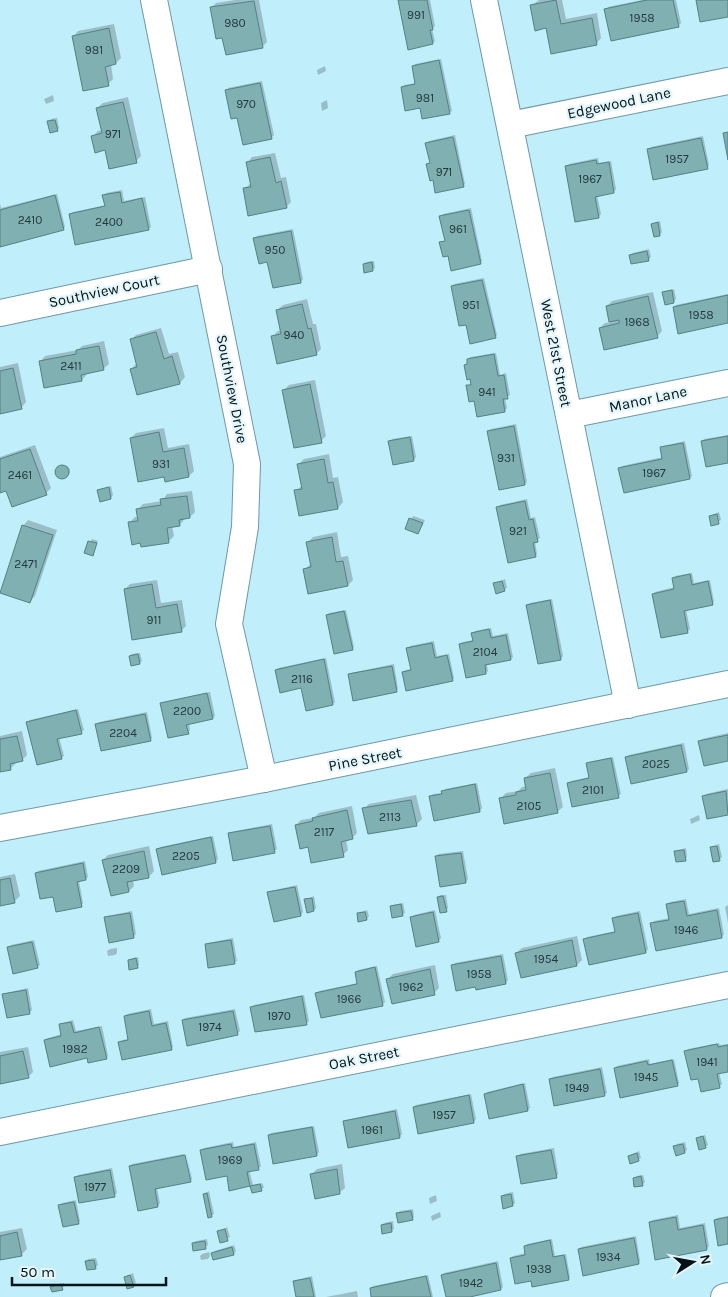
<svg xmlns="http://www.w3.org/2000/svg" width="728" height="1297" font-family="Karla,sans-serif">
<style>
.shadow{fill:#0003}
.building{fill:#81b0b2;stroke:#548283}
.lines{fill:none;stroke-linecap:round;stroke-linejoin:round}
.minor-casing{stroke:#6e98a5;stroke-width:28}
.minor{stroke:#fff;stroke-width:26}
.labels{text-anchor:middle;stroke-width:4.5;stroke-linejoin:round;paint-order:stroke}
.number-label{font-size:12px;fill:#223a3e}
.street-label{font-size:15px;fill:#031318;stroke:#e4f6fb}
</style>
<rect width="100%" height="100%" fill="#c1eefb"/>
<!-- shadow -->
<g class="shadow">
<path d="M235,0H259L267,42L262,47L223,36L211,8L216,3Z"/>
<path d="M399,0H430L435,26L432,29L435,41L433,43Z"/>
<path d="M539,0H562L566,19L597,13L601,38L596,44L547,27L531,6Z"/>
<path d="M642,0H676L681,23L678,26L606,10L608,7Z"/>
<path d="M114,24L121,58L116,63L111,64L113,79L108,84L73,37L78,31Z"/>
<path d="M441,59L452,111L449,113L402,88L404,85L416,83L413,66L415,64Z"/>
<path d="M325,66L326,71L318,75L317,70Z"/>
<path d="M262,81L274,135L271,138L238,116L226,91L228,88Z"/>
<path d="M53,95L54,101L46,104L44,99Z"/>
<path d="M128,97L141,156L136,161L106,149L93,136L98,131L102,130L97,108L103,103Z"/>
<path d="M327,100L328,108L322,111L321,103Z"/>
<path d="M57,118L59,128L57,130L49,121L51,119Z"/>
<path d="M455,135L465,184L463,186L428,164L430,162L427,143L429,141Z"/>
<path d="M703,136L709,165L707,168L648,149L651,147Z"/>
<path d="M275,153L281,178L286,177L291,202L286,207L244,189L251,183L247,163L252,157Z"/>
<path d="M598,158L599,163L611,161L616,189L614,192L597,195L601,214L599,217L567,166L569,164Z"/>
<path d="M122,190L124,201L145,197L151,227L148,229L70,214L73,212L106,205L104,196L106,193Z"/>
<path d="M57,194L65,227L63,229L0,245V203L1,208Z"/>
<path d="M471,208L482,261L480,263L449,254L441,243L446,240L441,217L443,214Z"/>
<path d="M660,221L662,232L660,235L652,224Z"/>
<path d="M293,229L303,279L301,282L255,239L257,236Z"/>
<path d="M649,249L651,257L649,259L630,255L633,253Z"/>
<path d="M374,261L375,268L372,270L364,265L366,262Z"/>
<path d="M484,278L497,335L495,337L467,323L452,287L454,284Z"/>
<path d="M674,289L676,299L674,302L663,293L666,291Z"/>
<path d="M653,292L662,331L657,337L600,328L605,323L611,322L607,306L612,301Z"/>
<path d="M728,294V321L674,308L676,305Z"/>
<path d="M307,299L313,324H316L321,349L316,354L273,336L278,331L282,330L277,310L283,305Z"/>
<path d="M161,328L169,354L178,352L185,377L180,383L138,394L131,369L136,364L131,340L136,335Z"/>
<path d="M104,341L109,364L103,369L87,373V374L82,380L45,387L40,362L45,356L78,350L82,346Z"/>
<path d="M496,353L500,375L506,373L510,395L505,398L507,408L505,411L475,400L468,386L472,383L465,365L468,362V360L470,357Z"/>
<path d="M18,363L26,402L21,408L0,412V367Z"/>
<path d="M315,380L326,436L321,441L284,390L289,385Z"/>
<path d="M516,424L527,482L525,484L500,489L488,431L491,429Z"/>
<path d="M164,428L168,448L189,444L194,471L189,476L165,475L131,438L136,433Z"/>
<path d="M728,435V461L702,442L704,439Z"/>
<path d="M412,436L416,457L414,460L394,463L390,442L392,439Z"/>
<path d="M685,441L692,476L690,478L620,468L622,466L663,457L661,448L663,446Z"/>
<path d="M35,445L51,488L46,493L7,489L0,491V457Z"/>
<path d="M329,454L333,478L338,477L343,502L338,508L295,491L303,485L299,464L304,459Z"/>
<circle cx="64" cy="471" r="6"/>
<path d="M111,486L113,495L111,498L98,491L101,489Z"/>
<path d="M192,491L195,512L190,517L185,518L180,525L172,526L174,536L169,541L130,522L135,517H139L138,509L143,504L162,501L167,494Z"/>
<path d="M527,499L531,518L535,517L540,538L535,541L537,554L535,556L497,508L500,505Z"/>
<path d="M719,512L721,520L718,522L710,516Z"/>
<path d="M413,516L425,520L418,533L407,528Z"/>
<path d="M28,520L57,530L35,596L30,602L23,526Z"/>
<path d="M337,532L341,557L348,556L353,580L348,585L305,569L312,563L308,542L313,537Z"/>
<path d="M92,539L98,541L92,554L86,552Z"/>
<path d="M692,573L694,583L710,580L714,602L712,604L686,609L690,629L688,631L662,637L653,594L655,592L675,587L673,579L675,576Z"/>
<path d="M505,579L507,588L497,592L495,584Z"/>
<path d="M157,580L161,603L182,600L186,626L181,631L125,589L130,584Z"/>
<path d="M552,599L563,656L561,659L539,663L527,605L530,603Z"/>
<path d="M346,610L354,647L352,649L327,616L329,613Z"/>
<path d="M491,628L493,636L508,633L513,657L511,659L487,664L488,671L486,673L460,644L463,642L474,640L473,633L475,631Z"/>
<path d="M434,641L437,656L449,654L454,678L452,680L403,673L406,670L412,669L408,649L410,646Z"/>
<path d="M140,653L142,661L140,663L130,656L132,654Z"/>
<path d="M326,658L335,702L333,704L276,670L278,668Z"/>
<path d="M394,664L398,689L396,691L349,675L351,673Z"/>
<path d="M210,692L215,716L213,718L189,723L190,730L188,733L162,704L164,702Z"/>
<path d="M78,709L84,730L81,732L59,737L64,756L61,758L28,722L30,720Z"/>
<path d="M147,712L152,738L150,740L96,725L99,722Z"/>
<path d="M22,731L27,755L22,760L16,761V763L11,768L0,771V736Z"/>
<path d="M728,733V760L700,741L702,739Z"/>
<path d="M684,743L689,769L687,771L626,757L629,755Z"/>
<path d="M613,757L621,794L618,796L569,783L571,781L590,777L587,764L589,762Z"/>
<path d="M555,768L563,807L557,812L501,798L506,793L518,791L522,787L527,786L525,778L531,773Z"/>
<path d="M477,783L482,808L480,811L431,797L433,794L443,793L445,789Z"/>
<path d="M728,789V814L708,818L703,796L706,794Z"/>
<path d="M416,795L422,819L417,824L369,833L364,809L369,804Z"/>
<path d="M352,806L357,833L352,838L346,840L348,850L343,855L296,825L301,820L314,818L319,813Z"/>
<path d="M699,815L700,820L691,824L690,819Z"/>
<path d="M272,824L277,849L274,851L229,834L231,832Z"/>
<path d="M213,836L218,859L216,862L163,874L158,850L160,847Z"/>
<path d="M719,844L722,857L720,859L711,847Z"/>
<path d="M149,846L154,871L149,877L133,880L134,886L129,891L103,860L108,855Z"/>
<path d="M686,848L687,857L685,860L676,852L678,850Z"/>
<path d="M463,851L468,879L466,882L436,857L438,854Z"/>
<path d="M85,861L88,877L86,879L79,881L83,903L81,906L54,895L36,873L38,871Z"/>
<path d="M15,874L20,896L15,901L0,905V877Z"/>
<path d="M297,885L303,912L301,915L275,920L269,893L271,891Z"/>
<path d="M440,895H446L448,908L446,911L438,898Z"/>
<path d="M314,896L316,908L314,910L305,900Z"/>
<path d="M686,899L689,914L719,908L724,934L722,937L652,924L654,921L670,918L667,904L670,902Z"/>
<path d="M403,903L405,913L402,915L391,907L394,905Z"/>
<path d="M728,905V923L725,907Z"/>
<path d="M367,910L369,916L367,919L358,914L360,912Z"/>
<path d="M435,910L441,938L439,941L411,917L414,915Z"/>
<path d="M132,911L136,934L134,936L110,941L106,918L108,916Z"/>
<path d="M640,911L648,949L646,952L585,939L587,937L616,931L614,918L616,916Z"/>
<path d="M577,936L582,960L577,965L516,953L522,948Z"/>
<path d="M233,938L237,961L234,963L206,945L208,943Z"/>
<path d="M34,940L40,965L37,967L9,948L11,945Z"/>
<path d="M117,948V953L115,955L108,956L107,951L110,949Z"/>
<path d="M503,954L508,980L506,983L476,986L453,966L455,963Z"/>
<path d="M138,957L139,965L137,967L129,960Z"/>
<path d="M435,965L439,988L434,993L388,979L393,974Z"/>
<path d="M377,966L385,1002L382,1005L317,993L319,991L358,983L356,972L358,970Z"/>
<path d="M28,988L32,1010L29,1013L3,995L6,993Z"/>
<path d="M304,995L309,1021L307,1023L252,1007L254,1005Z"/>
<path d="M151,1009L154,1024L168,1021L173,1047L171,1049L120,1043L122,1040L129,1039L125,1017L127,1014Z"/>
<path d="M235,1009L240,1031L237,1034L183,1020L185,1018Z"/>
<path d="M73,1020L76,1031L102,1026L108,1056L106,1058L88,1057L45,1040L48,1038L62,1034L61,1025L63,1023Z"/>
<path d="M719,1043L720,1045L728,1044V1071L719,1072L722,1084L719,1087L699,1077L686,1052L688,1049Z"/>
<path d="M28,1047L33,1072L28,1077L0,1083V1052Z"/>
<path d="M649,1059L650,1064L674,1059L679,1083L677,1085L615,1068L617,1066Z"/>
<path d="M602,1067L607,1093L604,1095L550,1079L553,1077Z"/>
<path d="M525,1083L530,1108L528,1110L485,1095L487,1092Z"/>
<path d="M471,1094L476,1119L474,1122L414,1107L416,1105Z"/>
<path d="M397,1109L402,1134L400,1137L349,1147L344,1122L346,1120Z"/>
<path d="M314,1126L319,1152L317,1155L269,1136L271,1133Z"/>
<path d="M705,1135L708,1145L705,1147L697,1138Z"/>
<path d="M233,1142L234,1147L256,1142L261,1166L259,1168L249,1170L253,1185L262,1183L264,1187L261,1190L253,1191L251,1185L230,1189L228,1174L201,1150L204,1148Z"/>
<path d="M685,1142L687,1150L685,1152L676,1154L675,1146L677,1144Z"/>
<path d="M554,1148L558,1174L556,1177L518,1157L520,1154Z"/>
<path d="M639,1151L641,1158L631,1162L629,1156Z"/>
<path d="M186,1153L192,1179L191,1180Z"/>
<path d="M184,1154L189,1181L157,1188L160,1203L158,1206L130,1166L132,1164Z"/>
<path d="M342,1164L345,1188L339,1193L311,1175L317,1169Z"/>
<path d="M112,1168L117,1193L114,1196L76,1177L78,1175Z"/>
<path d="M643,1175L645,1182L642,1185L634,1178L637,1176Z"/>
<path d="M209,1191L214,1214L211,1216L204,1194Z"/>
<path d="M513,1192L515,1203L513,1205L502,1196L504,1194Z"/>
<path d="M436,1195L437,1201L430,1204L429,1198Z"/>
<path d="M76,1200L80,1221L78,1223L60,1206L62,1203Z"/>
<path d="M413,1209L414,1217L412,1219L397,1214L400,1211Z"/>
<path d="M440,1212L441,1217L432,1221L431,1216Z"/>
<path d="M678,1215L680,1228L705,1223L709,1246L707,1249L656,1259L650,1222L653,1220Z"/>
<path d="M728,1216V1243L715,1220L717,1218Z"/>
<path d="M393,1221L394,1229L391,1231L382,1225L384,1223Z"/>
<path d="M227,1227L230,1237L221,1241L218,1232Z"/>
<path d="M22,1228L27,1249L21,1255L0,1259V1232Z"/>
<path d="M636,1236L640,1261L638,1263L579,1250L581,1247Z"/>
<path d="M207,1239L208,1245L205,1247L193,1243L196,1241Z"/>
<path d="M552,1239L555,1256L566,1254L570,1277L568,1279L532,1280L511,1258L513,1256L526,1253L525,1246L527,1244Z"/>
<path d="M234,1245L236,1251L234,1254L212,1253L215,1251Z"/>
<path d="M209,1252L210,1256L208,1259L201,1260L200,1256L202,1254Z"/>
<path d="M96,1258L98,1265L95,1268L86,1262L88,1259Z"/>
<path d="M498,1261L503,1287L501,1289L464,1297H447L442,1275L444,1273Z"/>
<path d="M133,1273L136,1283L128,1287L125,1277Z"/>
<path d="M428,1275L433,1297H373L371,1288L373,1286Z"/>
<path d="M312,1276L316,1297H297L294,1282L296,1280Z"/>
<path d="M64,1283V1286L62,1289L52,1287L54,1285Z"/>
<path d="M357,1291L358,1297H326Z"/>
</g>
<!-- building -->
<g class="building">
<path d="M398,0H427L433,30H430L433,44L408,50Z"/>
<path d="M556,0L561,24L592,18L597,45L551,54L546,28L535,31L530,5Z"/>
<path d="M647,0H673L679,27L611,41L604,9Z"/>
<path d="M696,0H728V17L700,22Z"/>
<path d="M254,1L263,48L226,55L222,38L216,39L210,7Z"/>
<path d="M109,28L116,64L105,67L109,86L83,91L72,36Z"/>
<path d="M439,60L450,114L422,119L420,108L405,111L401,87L415,84L412,66Z"/>
<path d="M260,83L272,139L243,145L237,118L231,119L225,90Z"/>
<path d="M123,102L137,163L109,169L105,150L95,153L91,136L102,133L96,108Z"/>
<path d="M55,120L58,131L50,133L47,121Z"/>
<path d="M728,132V160L723,133Z"/>
<path d="M453,137L464,187L435,193L433,180L430,181L426,164L430,163L425,143Z"/>
<path d="M701,138L708,169L653,180L647,149Z"/>
<path d="M270,157L276,183L281,181L287,208L248,216L243,188L251,187L246,162Z"/>
<path d="M596,160L597,164L609,162L614,193L595,197L599,218L575,222L565,166Z"/>
<path d="M120,192L122,203L142,198L149,230L75,245L69,214L105,206L102,195Z"/>
<path d="M55,195L64,230L0,247V210Z"/>
<path d="M469,210L481,264L451,271L448,256L443,257L439,242L445,241L439,216Z"/>
<path d="M658,222L660,236L654,237L651,224Z"/>
<path d="M291,231L301,283L273,288L267,262L259,264L253,238Z"/>
<path d="M647,251L649,261L631,264L629,255Z"/>
<path d="M372,262L373,271L364,273L363,264Z"/>
<path d="M482,280L496,338L470,344L466,325L459,326L451,286Z"/>
<path d="M672,290L674,303L665,305L662,292Z"/>
<path d="M728,295V323L678,334L673,307Z"/>
<path d="M648,296L658,338L604,350L599,328L619,323V320L609,322L606,306Z"/>
<path d="M302,304L308,329L311,328L317,355L277,364L271,336L281,334L276,310Z"/>
<path d="M156,332L164,359L172,356L180,384L137,395L130,369L137,367L130,339Z"/>
<path d="M99,346L104,370L81,375L82,381L44,388L39,361L76,354V350Z"/>
<path d="M494,354L498,376L504,375L508,399H503L505,412L477,417L474,401L469,402L466,385H471L470,379L467,380L464,365L467,364V359Z"/>
<path d="M13,368L22,409L0,414V371Z"/>
<path d="M310,384L322,443L294,448L282,390Z"/>
<path d="M514,426L525,485L499,490L487,431Z"/>
<path d="M159,432L163,452L184,448L189,477L165,482L164,477L138,482L130,438Z"/>
<path d="M728,436V463L706,467L701,441Z"/>
<path d="M410,437L414,461L393,465L388,441Z"/>
<path d="M683,443L690,479L624,493L618,468L662,459L660,447Z"/>
<path d="M30,449L47,495L12,507L6,491L0,493V459Z"/>
<path d="M324,459L328,483L333,482L338,509L299,516L294,490L302,489L297,464Z"/>
<circle cx="62" cy="472" r="7"/>
<path d="M109,487L111,499L100,502L97,490Z"/>
<path d="M187,496L190,518L179,520L180,526L167,528L169,543L141,547L140,543L132,545L128,522L138,521L136,509L161,505L160,499Z"/>
<path d="M525,501L529,520L533,519L538,542L533,543L536,557L508,563L496,507Z"/>
<path d="M717,514L719,524L711,526L709,516Z"/>
<path d="M409,518L423,523L418,534L405,529Z"/>
<path d="M22,525L53,535L30,603L0,593Z"/>
<path d="M332,537L336,562L343,561L348,586L308,594L303,569L311,567L306,542Z"/>
<path d="M88,541L97,543L93,556L84,553Z"/>
<path d="M690,574L692,585L708,581L713,605L684,611L688,633L661,638L652,594L674,589L672,578Z"/>
<path d="M502,581L505,591L496,594L493,583Z"/>
<path d="M152,584L156,608L177,604L182,632L132,640L124,589Z"/>
<path d="M550,600L561,660L538,664L526,605Z"/>
<path d="M344,611L353,650L334,654L326,615Z"/>
<path d="M489,629L491,638L506,635L511,660L485,665L486,674L466,678L459,644L473,641L471,633Z"/>
<path d="M432,643L435,658L447,655L453,681L406,691L402,672L411,670L406,648Z"/>
<path d="M138,654L140,664L131,666L129,656Z"/>
<path d="M324,659L333,705L306,711L301,688L280,693L275,670Z"/>
<path d="M392,666L397,692L353,701L348,674Z"/>
<path d="M207,693L213,719L186,725L189,734L168,738L160,703Z"/>
<path d="M76,710L82,734L57,739L62,759L37,765L26,722Z"/>
<path d="M145,714L151,741L101,751L95,724Z"/>
<path d="M728,735V761L704,766L698,741Z"/>
<path d="M17,736L23,761L10,764L11,770L0,772V739Z"/>
<path d="M681,745L687,772L631,784L625,757Z"/>
<path d="M611,758L619,798L572,807L567,783L589,778L586,763Z"/>
<path d="M550,773L558,813L504,824L499,798L516,795V792L526,790L524,778Z"/>
<path d="M475,784L480,812L434,821L429,796L442,794L441,791Z"/>
<path d="M726,791L728,815L707,819L702,796Z"/>
<path d="M411,800L417,826L368,834L362,808Z"/>
<path d="M347,810L353,839L341,842L344,857L311,863L308,847L300,849L295,825L313,821L312,818Z"/>
<path d="M270,826L275,853L233,861L228,833Z"/>
<path d="M211,837L216,863L162,875L156,849Z"/>
<path d="M717,846L720,861L713,862L710,847Z"/>
<path d="M684,850L686,861L676,862L674,851Z"/>
<path d="M144,851L149,878L127,882L129,892L111,896L102,860Z"/>
<path d="M461,853L466,883L440,887L435,856Z"/>
<path d="M83,863L86,880L77,882L82,907L56,912L53,897L40,899L35,873Z"/>
<path d="M10,878L15,903L0,906V880Z"/>
<path d="M295,887L301,916L274,922L267,892Z"/>
<path d="M443,896L447,912L440,913L437,897Z"/>
<path d="M312,898L314,911L307,913L304,899Z"/>
<path d="M684,901L687,916L717,910L722,938L656,951L650,923L669,920L666,904Z"/>
<path d="M401,904L403,916L392,918L390,906Z"/>
<path d="M365,912L367,920L358,922L357,913Z"/>
<path d="M433,912L439,942L416,947L410,917Z"/>
<path d="M130,913L134,938L109,943L104,917Z"/>
<path d="M638,913L646,953L589,965L583,939L615,932L612,918Z"/>
<path d="M231,940L235,964L208,968L205,944Z"/>
<path d="M572,940L577,966L521,978L515,953Z"/>
<path d="M32,942L38,968L13,974L7,947Z"/>
<path d="M501,956L506,984L476,990L475,987L456,991L451,965Z"/>
<path d="M136,958L138,968L129,970L128,960Z"/>
<path d="M375,967L383,1006L321,1018L315,993L357,984L355,972Z"/>
<path d="M430,969L435,995L392,1004L386,979Z"/>
<path d="M26,990L30,1014L7,1018L2,994Z"/>
<path d="M302,996L307,1025L255,1032L250,1007Z"/>
<path d="M149,1011L152,1026L166,1023L172,1050L122,1060L118,1042L128,1040L124,1016Z"/>
<path d="M233,1011L238,1035L187,1046L182,1020Z"/>
<path d="M71,1022L74,1033L99,1027L107,1059L88,1063L87,1058L50,1067L44,1040L61,1036L59,1024Z"/>
<path d="M717,1044L718,1047L728,1045V1072L717,1074L720,1088L701,1092L698,1079L691,1080L684,1051Z"/>
<path d="M23,1051L29,1078L0,1084V1056Z"/>
<path d="M672,1060L678,1086L620,1098L614,1068L647,1061L648,1065Z"/>
<path d="M600,1069L605,1096L554,1106L549,1079Z"/>
<path d="M523,1084L528,1111L489,1119L484,1094Z"/>
<path d="M469,1095L474,1123L418,1134L413,1107Z"/>
<path d="M395,1111L400,1138L348,1148L343,1121Z"/>
<path d="M312,1127L317,1156L273,1164L268,1135Z"/>
<path d="M703,1136L706,1148L699,1150L696,1138Z"/>
<path d="M231,1144L232,1148L254,1144L259,1170L247,1172L250,1186L229,1191L227,1176L206,1180L200,1150Z"/>
<path d="M683,1144L685,1153L676,1156L673,1146Z"/>
<path d="M551,1150L557,1178L521,1184L516,1156Z"/>
<path d="M637,1153L639,1161L630,1164L628,1156Z"/>
<path d="M185,1155L191,1182L155,1189L158,1207L138,1211L129,1166Z"/>
<path d="M337,1169L340,1194L315,1199L310,1174Z"/>
<path d="M110,1170L115,1197L79,1203L74,1177Z"/>
<path d="M641,1176L643,1186L634,1187L633,1178Z"/>
<path d="M260,1184L262,1191L252,1193L250,1186Z"/>
<path d="M207,1193L212,1217L208,1218L203,1194Z"/>
<path d="M511,1194L513,1206L503,1209L501,1196Z"/>
<path d="M74,1202L79,1224L63,1227L58,1205Z"/>
<path d="M411,1211L413,1220L398,1223L396,1213Z"/>
<path d="M676,1217L678,1230L703,1225L707,1250L655,1260L649,1222Z"/>
<path d="M728,1217V1244L718,1246L714,1220Z"/>
<path d="M391,1223L392,1232L382,1234L381,1225Z"/>
<path d="M225,1229L228,1241L220,1243L217,1231Z"/>
<path d="M17,1232L22,1256L0,1260V1236Z"/>
<path d="M634,1238L639,1264L583,1276L578,1249Z"/>
<path d="M550,1240L553,1257L564,1255L569,1280L532,1287L531,1281L515,1284L510,1258L525,1255L524,1246Z"/>
<path d="M205,1241L206,1249L193,1251L192,1243Z"/>
<path d="M232,1247L234,1255L213,1260L211,1253Z"/>
<path d="M94,1260L96,1269L87,1270L85,1261Z"/>
<path d="M496,1263L501,1290L470,1297H446L441,1275Z"/>
<path d="M130,1275L134,1287L127,1289L124,1277Z"/>
<path d="M426,1276L431,1297H371L370,1288Z"/>
<path d="M310,1278L314,1297H296L293,1281Z"/>
<path d="M61,1284L63,1290L52,1292L50,1287Z"/>
</g>
<g class="lines">
<defs>
<g id="minor">
<path d="M154,0L247,464L245,527L229,624L264,779"/>
<path d="M484,0L628,705"/>
<path d="M510,125L728,81"/>
<path d="M0,313L209,269"/>
<path d="M569,415L728,383"/>
<path d="M0,828L264,779L728,684"/>
<path d="M0,1132L728,985"/>
<path d="M724,1297L728,1296"/>
</g>
</defs>
<!-- minor casing -->
<use href="#minor" class="minor-casing"/>
<!-- minor -->
<use href="#minor" class="minor"/>
</g>
<g class="labels">
<!-- number labels -->
<g class="number-label">
<text x="416" y="19">991</text>
<text x="642" y="22">1958</text>
<text x="235" y="27">980</text>
<text x="94" y="54">981</text>
<text x="425" y="102">981</text>
<text x="246" y="108">970</text>
<text x="113" y="138">971</text>
<text x="677" y="163">1957</text>
<text x="444" y="176">971</text>
<text x="590" y="183">1967</text>
<text x="30" y="224">2410</text>
<text x="109" y="226">2400</text>
<text x="458" y="233">961</text>
<text x="275" y="254">950</text>
<text x="471" y="309">951</text>
<text x="701" y="319">1958</text>
<text x="637" y="326">1968</text>
<text x="294" y="339">940</text>
<text x="71" y="370">2411</text>
<text x="487" y="396">941</text>
<text x="506" y="462">931</text>
<text x="161" y="468">931</text>
<text x="654" y="477">1967</text>
<text x="20" y="479">2461</text>
<text x="518" y="535">921</text>
<text x="26" y="568">2471</text>
<text x="154" y="624">911</text>
<text x="485" y="656">2104</text>
<text x="302" y="683">2116</text>
<text x="187" y="715">2200</text>
<text x="123" y="737">2204</text>
<text x="656" y="768">2025</text>
<text x="593" y="794">2101</text>
<text x="529" y="810">2105</text>
<text x="390" y="821">2113</text>
<text x="324" y="836">2117</text>
<text x="186" y="860">2205</text>
<text x="126" y="873">2209</text>
<text x="686" y="934">1946</text>
<text x="546" y="963">1954</text>
<text x="479" y="978">1958</text>
<text x="411" y="991">1962</text>
<text x="349" y="1003">1966</text>
<text x="279" y="1020">1970</text>
<text x="210" y="1031">1974</text>
<text x="75" y="1053">1982</text>
<text x="707" y="1066">1941</text>
<text x="646" y="1081">1945</text>
<text x="577" y="1092">1949</text>
<text x="444" y="1119">1957</text>
<text x="372" y="1134">1961</text>
<text x="230" y="1164">1969</text>
<text x="95" y="1191">1977</text>
<text x="608" y="1261">1934</text>
<text x="539" y="1273">1938</text>
<text x="471" y="1287">1942</text>
</g>
<!-- street labels -->
<g class="street-label">
<text transform="translate(619 103) rotate(-12)" y="5">Edgewood Lane</text>
<text transform="translate(104 291) rotate(-12)" y="5">Southview Court</text>
<text transform="translate(556 353) rotate(79)" y="5">West 21st Street</text>
<text transform="translate(232 389) rotate(79)" y="5">Southview Drive</text>
<text transform="translate(648 399) rotate(-12)" y="5">Manor Lane</text>
<text transform="translate(365 759) rotate(-11)" y="5">Pine Street</text>
<text transform="translate(364 1058) rotate(-11)" y="5">Oak Street</text>
</g>
</g>
<!-- north arrow -->
<g transform="translate(693 1262) rotate(79)" stroke="#e4f6fb" stroke-width="4" paint-order="stroke">
<path d="M0-4L9 19L0 12L-9 19Z" fill="#031318"/>
<text y="-8" font-size="14" font-weight="bold" text-anchor="middle" fill="#031318">N</text>
</g>
<!-- scale -->
<path d="M12 1277v8h154v-8" fill="none" stroke="#031318" stroke-width="2.5"/>
<text x="20" y="1277" font-size="15" fill="#031318" stroke="#e4f6fb" stroke-width="4" paint-order="stroke">50 m</text>
</svg>
